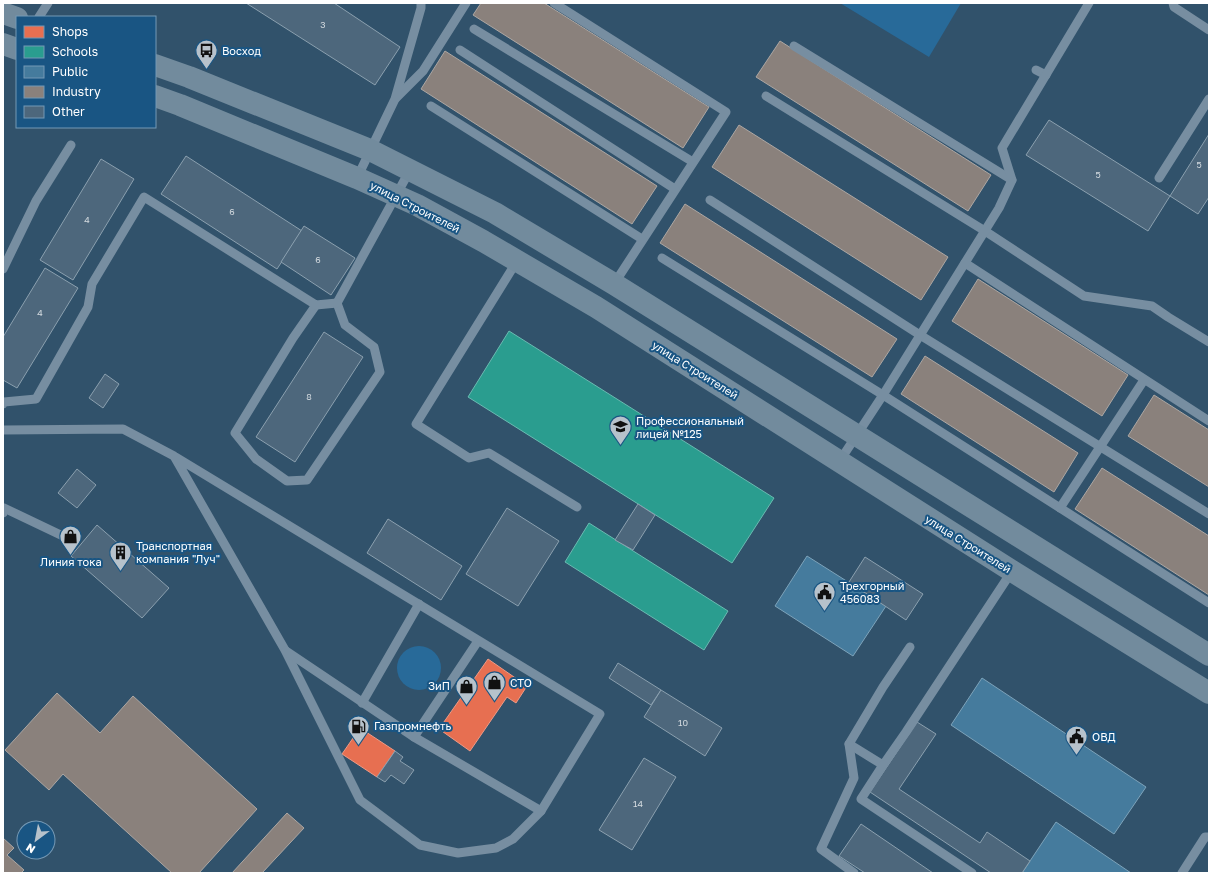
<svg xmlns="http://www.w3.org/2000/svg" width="1212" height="876" font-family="'Golos Text',sans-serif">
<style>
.green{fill:#286a99}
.shops{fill:#e76f51;stroke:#ee9a85}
.schools{fill:#2a9d8f;stroke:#6abab1}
.public{fill:#457b9d;stroke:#7da3ba}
.industry{fill:#8a817c;stroke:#ada7a3}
.building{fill:#4d677c;stroke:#8ba0af}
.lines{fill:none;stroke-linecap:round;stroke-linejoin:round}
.lane{stroke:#778ea1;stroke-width:9}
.secondary{stroke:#728b9d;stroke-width:22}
.labels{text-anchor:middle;stroke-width:4;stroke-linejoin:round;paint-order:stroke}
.number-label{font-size:9px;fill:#d2d9de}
.poi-label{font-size:11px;fill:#fff;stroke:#195583;text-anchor:start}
.street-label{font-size:11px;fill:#fff;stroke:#195583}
</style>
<rect width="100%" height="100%" fill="#31526b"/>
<!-- green -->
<g class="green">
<path d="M840,3H961L929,57Z"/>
<circle cx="419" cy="668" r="22"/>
</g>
<!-- shops -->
<g class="shops">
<path d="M488,659L527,686L516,703L507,697L470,751L439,729Z"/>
<path d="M360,728L395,751L377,777L342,754Z"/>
</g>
<!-- schools -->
<g class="schools">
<path d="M509,331L774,498L732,563L468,397Z"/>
<path d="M589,523L728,611L704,650L565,562Z"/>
</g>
<!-- public -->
<g class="public">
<path d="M807,556L886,606L853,656L775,606Z"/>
<path d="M982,678L1146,787L1114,834L951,725Z"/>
<path d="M1056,822L1131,873H1022Z"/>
</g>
<!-- industry -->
<g class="industry">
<path d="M481,3H544L709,107L683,148L473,15Z"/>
<path d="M780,41L991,175L968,211L756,77Z"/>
<path d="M445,51L657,186L632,224L421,89Z"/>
<path d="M739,125L948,257L921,300L712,167Z"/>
<path d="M685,204L897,339L872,377L660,243Z"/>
<path d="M978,279L1128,375L1102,416L952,321Z"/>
<path d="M925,356L1078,453L1054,492L901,394Z"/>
<path d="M1154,395L1209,430V487L1128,436Z"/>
<path d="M1102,468L1209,536V595L1075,509Z"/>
<path d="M57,693L100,733L133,696L257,809L199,873H172L63,774L49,790L5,750Z"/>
<path d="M287,813L304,828L262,873H232Z"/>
<path d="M3,838L14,848L7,855L24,870L21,873H3Z"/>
</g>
<!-- building -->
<g class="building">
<path d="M246,3H334L400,47L375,85Z"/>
<path d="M1049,120L1170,196L1148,231L1026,155Z"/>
<path d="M1209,134V197L1198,214L1170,196Z"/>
<path d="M186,156L302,231L277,269L161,194Z"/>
<path d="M101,159L134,179L73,280L40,260Z"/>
<path d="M304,226L355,258L331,295L281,262Z"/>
<path d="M45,268L78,288L17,388L3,380V337Z"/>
<path d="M324,332L363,357L295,462L256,437Z"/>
<path d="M105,374L119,384L103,408L89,398Z"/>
<path d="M77,469L96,485L77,508L58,493Z"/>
<path d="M638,504L655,515L633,550L615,540Z"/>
<path d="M507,508L559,541L518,606L466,574Z"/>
<path d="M388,519L462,566L441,600L367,553Z"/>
<path d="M97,525L169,588L142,618L71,556Z"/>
<path d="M865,557L923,594L906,620L849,582Z"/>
<path d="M618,663L661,690L651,705L609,678Z"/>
<path d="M661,690L722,728L705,756L644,717Z"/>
<path d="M917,722L936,734L899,789L980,843L987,832L1030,861L1022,873H991L870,792Z"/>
<path d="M395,751L403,757L400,761L414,770L404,784L391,775L385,782L377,777Z"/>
<path d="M644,758L676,777L632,850L599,830Z"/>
<path d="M861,824L933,873H865L839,856Z"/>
</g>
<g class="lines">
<!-- lane -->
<g class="lane">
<path d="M554,3L726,112L614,284"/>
<path d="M1173,3L1174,7L1209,30"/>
<path d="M39,17L48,3"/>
<path d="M474,29L693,162"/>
<path d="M794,46L1012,180"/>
<path d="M460,50L675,189"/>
<path d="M1036,70L1046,75"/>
<path d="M766,96L985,231L1084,296L1152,306L1168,317L1209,342"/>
<path d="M396,98L423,71L466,3"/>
<path d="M431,106L642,239"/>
<path d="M357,178L395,99L421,8V3"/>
<path d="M1159,178L1209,99"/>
<path d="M710,200L920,335L1209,514"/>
<path d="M662,258L883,395L1209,603"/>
<path d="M517,261L416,424L469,458L489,453L577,507"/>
<path d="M965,263L1209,421"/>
<path d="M3,269L36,201L71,145"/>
<path d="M316,305L293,338L235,433L256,459L287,481L307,480L380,372L374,347L345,325L337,303L410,170"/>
<path d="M3,404L4,402L36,399L88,307L92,284L144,197L316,305L337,303"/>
<path d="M3,430L123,429L174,456L600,714L541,811L513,839L496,848L458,853L420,845L360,800L285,650L174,456"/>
<path d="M839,462L883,395L999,208L1012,180L1002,148L1089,3"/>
<path d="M1060,508L1144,380"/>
<path d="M3,513L4,508L67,538"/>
<path d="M910,647L883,687L849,744L883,765L906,732L1012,571"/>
<path d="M286,651L414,737L541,811"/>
<path d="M362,703L419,604"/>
<path d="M414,737L478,641"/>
<path d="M849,744L854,778L821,849L854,873"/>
<path d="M883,765L861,799L972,873"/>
<path d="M1182,873L1205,837H1209"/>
</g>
<!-- secondary -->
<g class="secondary">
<path d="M3,13L17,18"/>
<path d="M3,44L17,49"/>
<path d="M155,65L189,77L370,150L495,213L614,284L1209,655"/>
<path d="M155,96L180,105L357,178L417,205L483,241L596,307L1012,571L1209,693"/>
</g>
</g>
<!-- icons -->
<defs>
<symbol id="bus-pin" viewBox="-11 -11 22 30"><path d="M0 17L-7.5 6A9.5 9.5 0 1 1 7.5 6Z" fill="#b7c2cb" stroke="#195583"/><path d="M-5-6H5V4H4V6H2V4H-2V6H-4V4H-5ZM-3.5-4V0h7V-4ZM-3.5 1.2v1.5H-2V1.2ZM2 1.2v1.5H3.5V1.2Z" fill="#111"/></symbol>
<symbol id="university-pin" viewBox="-11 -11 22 30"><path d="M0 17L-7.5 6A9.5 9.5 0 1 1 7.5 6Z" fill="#b7c2cb" stroke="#195583"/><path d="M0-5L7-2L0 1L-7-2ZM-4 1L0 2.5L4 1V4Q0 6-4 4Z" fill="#111"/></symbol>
<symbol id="shop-pin" viewBox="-11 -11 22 30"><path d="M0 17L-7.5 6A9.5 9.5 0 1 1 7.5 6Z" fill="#b7c2cb" stroke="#195583"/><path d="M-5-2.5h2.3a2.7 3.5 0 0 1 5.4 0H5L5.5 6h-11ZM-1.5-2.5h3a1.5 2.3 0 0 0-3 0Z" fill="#111"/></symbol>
<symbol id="building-pin" viewBox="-11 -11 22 30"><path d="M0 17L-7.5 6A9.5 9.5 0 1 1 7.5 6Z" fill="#b7c2cb" stroke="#195583"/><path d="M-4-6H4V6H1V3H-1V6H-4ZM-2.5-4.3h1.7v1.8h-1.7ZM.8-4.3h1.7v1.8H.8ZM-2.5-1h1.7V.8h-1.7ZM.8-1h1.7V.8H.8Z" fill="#111"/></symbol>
<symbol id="civic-pin" viewBox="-11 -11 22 30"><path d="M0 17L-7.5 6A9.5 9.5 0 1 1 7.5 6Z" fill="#b7c2cb" stroke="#195583"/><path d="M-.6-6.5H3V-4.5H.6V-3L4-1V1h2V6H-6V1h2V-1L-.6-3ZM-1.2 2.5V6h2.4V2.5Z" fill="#111"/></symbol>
<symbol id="fuel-pin" viewBox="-11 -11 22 30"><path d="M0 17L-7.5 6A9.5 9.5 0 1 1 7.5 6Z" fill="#b7c2cb" stroke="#195583"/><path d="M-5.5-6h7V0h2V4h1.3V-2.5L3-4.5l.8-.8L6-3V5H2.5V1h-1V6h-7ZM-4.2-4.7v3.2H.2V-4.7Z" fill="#111"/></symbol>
</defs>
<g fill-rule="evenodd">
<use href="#bus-pin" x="194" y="38" width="25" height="34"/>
<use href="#university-pin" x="608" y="414" width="25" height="34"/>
<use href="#shop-pin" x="58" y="524" width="25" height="34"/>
<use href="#building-pin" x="108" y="540" width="25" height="34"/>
<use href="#civic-pin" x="812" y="580" width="25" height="34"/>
<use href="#shop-pin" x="482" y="670" width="25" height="34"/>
<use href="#shop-pin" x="454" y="674" width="25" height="34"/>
<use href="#fuel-pin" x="346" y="714" width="25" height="34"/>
<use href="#civic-pin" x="1064" y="724" width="25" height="34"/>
</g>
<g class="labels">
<!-- number labels -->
<g class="number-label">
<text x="323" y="28">3</text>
<text x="1199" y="168">5</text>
<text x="1098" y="178">5</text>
<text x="232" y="215">6</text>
<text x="87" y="223">4</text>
<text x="318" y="263">6</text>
<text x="40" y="316">4</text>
<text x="309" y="400">8</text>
<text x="683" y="726">10</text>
<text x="638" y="807">14</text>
</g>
<!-- poi labels -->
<g class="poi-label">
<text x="222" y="55">Восход</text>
<text x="636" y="425">Профессиональный<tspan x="636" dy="13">лицей №125</tspan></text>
<text x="136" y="550">Транспортная<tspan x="136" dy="13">компания "Луч"</tspan></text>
<text x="71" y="566" text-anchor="middle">Линия тока</text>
<text x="840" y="590">Трехгорный<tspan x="840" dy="13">456083</tspan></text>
<text x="510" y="687">СТО</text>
<text x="450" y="690" text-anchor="end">ЗиП</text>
<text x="374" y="730">Газпромнефть</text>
<text x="1092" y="741">ОВД</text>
</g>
<!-- street labels -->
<g class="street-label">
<text transform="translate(415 207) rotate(27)" y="4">улица Строителей</text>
<text transform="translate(695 370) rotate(32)" y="4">улица Строителей</text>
<text transform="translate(968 544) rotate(32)" y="4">улица Строителей</text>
</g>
</g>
<!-- border -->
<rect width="1212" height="876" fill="none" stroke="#ffffff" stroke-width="8"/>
<!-- legend -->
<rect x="16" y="16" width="140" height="112" fill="#195583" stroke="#7599b5"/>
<rect x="24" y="26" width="20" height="12" fill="#e76f51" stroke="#7599b5"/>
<text x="52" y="36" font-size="12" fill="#ffffff">Shops</text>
<rect x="24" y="46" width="20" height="12" fill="#2a9d8f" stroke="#7599b5"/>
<text x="52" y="56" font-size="12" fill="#ffffff">Schools</text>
<rect x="24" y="66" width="20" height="12" fill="#457b9d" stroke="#7599b5"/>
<text x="52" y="76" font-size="12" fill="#ffffff">Public</text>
<rect x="24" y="86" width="20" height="12" fill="#8a817c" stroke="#7599b5"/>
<text x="52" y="96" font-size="12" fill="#ffffff">Industry</text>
<rect x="24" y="106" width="20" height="12" fill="#4d677c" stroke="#7599b5"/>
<text x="52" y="116" font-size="12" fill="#ffffff">Other</text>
<!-- north arrow -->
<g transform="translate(36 840) rotate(212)"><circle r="19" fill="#195583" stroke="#7599b5"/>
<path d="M0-3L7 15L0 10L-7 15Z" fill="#b7c2cb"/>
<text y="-6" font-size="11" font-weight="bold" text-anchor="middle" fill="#ffffff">N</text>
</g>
</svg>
